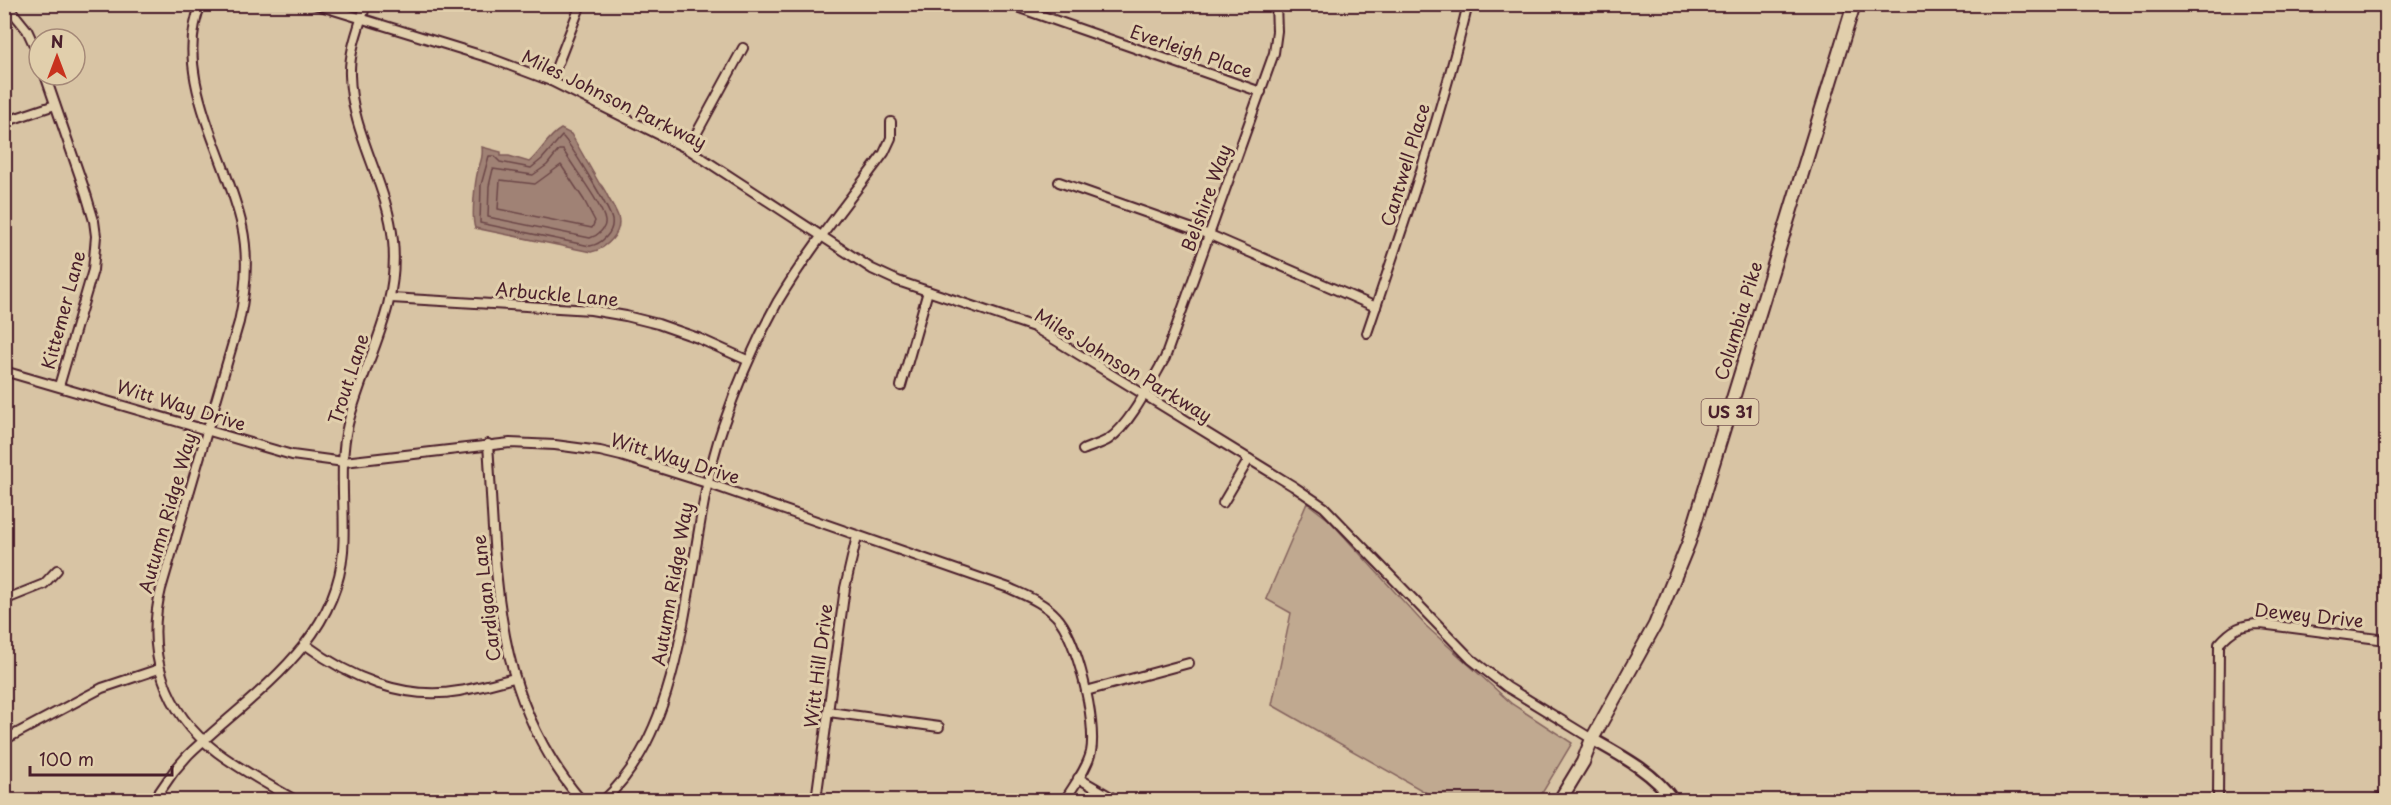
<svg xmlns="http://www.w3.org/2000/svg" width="2391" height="805" font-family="'Playpen Sans',sans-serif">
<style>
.green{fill:#c0a990;stroke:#85645e;stroke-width:1.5}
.water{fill:#a08274;stroke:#7e5a57;stroke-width:1.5}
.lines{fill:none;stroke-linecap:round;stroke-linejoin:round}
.shore{stroke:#6c4748;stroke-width:1.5}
.minor-casing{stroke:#4a1f2b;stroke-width:12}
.secondary-casing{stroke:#4a1f2b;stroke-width:15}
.primary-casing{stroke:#4a1f2b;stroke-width:16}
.minor{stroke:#e1cfac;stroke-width:8}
.secondary{stroke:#e1cfac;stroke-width:10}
.primary{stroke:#e1cfac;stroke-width:12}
.labels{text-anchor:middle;stroke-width:6;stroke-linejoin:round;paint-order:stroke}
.shield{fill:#e1cfac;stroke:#775452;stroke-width:1.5}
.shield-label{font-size:16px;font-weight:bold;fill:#4a1f2b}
.street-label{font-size:18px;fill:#4a1f2b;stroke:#e1cfac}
</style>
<rect width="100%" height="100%" fill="#d8c4a4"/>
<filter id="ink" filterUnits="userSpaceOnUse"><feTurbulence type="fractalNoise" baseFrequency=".0167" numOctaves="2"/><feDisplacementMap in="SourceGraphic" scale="12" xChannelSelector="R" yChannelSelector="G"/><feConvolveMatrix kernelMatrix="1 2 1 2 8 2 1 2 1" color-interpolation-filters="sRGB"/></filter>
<g filter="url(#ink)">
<!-- green -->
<path class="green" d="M1307,503L1329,520L1426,626L1512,704L1572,743L1538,800H1439L1272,705L1291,613L1266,599Z"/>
<!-- water -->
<path class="water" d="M561,129L571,134L599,183C604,187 606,193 609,199C612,204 616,211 618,216C623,233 606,249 591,252L475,228C471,218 475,181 478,170C481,161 483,156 482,147L501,152V156H509L529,162C541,152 548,136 561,129Z"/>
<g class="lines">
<!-- shore -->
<g class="shore">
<path d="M562,136C570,143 610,209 612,220C614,232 602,244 590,246L480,223L481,185L489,156H494L500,162L531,168L542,159Z"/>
<path d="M559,150H563C572,165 603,206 605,221C606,229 597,236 590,238L488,217L489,186L493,169L533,175L547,165Z"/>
<path d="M561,165L584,200L595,221L592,228L498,209L500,180L535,184Z"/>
</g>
<defs>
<g id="minor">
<path d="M6,4L27,30L39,56"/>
<path d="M201,4C171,76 227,156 242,226C249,258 246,290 239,322L161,589C145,652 164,712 217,752C241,770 269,785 295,800"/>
<path d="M314,4L490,58L551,81L593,102L688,149L872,269L898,281L1034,327L1293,486L1324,507L1471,659L1507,687L1592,739"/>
<path d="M1008,4L1261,92"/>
<path d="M45,75L86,194L94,221L96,236L93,270L59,386"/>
<path d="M551,81L581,4"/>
<path d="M4,122L55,105"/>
<path d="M688,149L743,48"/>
<path d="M1059,182L1210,235L1376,307"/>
<path d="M391,298L591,310L626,316L658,324L698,338L747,360"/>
<path d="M1367,333C1404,224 1441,116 1468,4"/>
<path d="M4,371L292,455L344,462L510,443L555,445L600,451L621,456L707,483L1009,588C1026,596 1043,602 1056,616C1077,637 1097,722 1091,752C1087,769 1074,785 1065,800"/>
<path d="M901,386L928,291"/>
<path d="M488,444C497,575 491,694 581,800"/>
<path d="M1083,450C1091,446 1102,444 1109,439C1130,425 1152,380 1165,358L1274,53L1277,31L1276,4"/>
<path d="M1223,503L1249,459"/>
<path d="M4,600L44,584L57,570"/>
<path d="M306,645C349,677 404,701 459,691C477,688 495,683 514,678"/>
<path d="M1086,691L1189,663"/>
<path d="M829,712L939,727"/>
<path d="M4,740L102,688L159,669"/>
<path d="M1078,778L1116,800"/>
<path d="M154,800L174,771L188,755C249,696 336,645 343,551C346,510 338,465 348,424C364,360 400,310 393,241C388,184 351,133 350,75C349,51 359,27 366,4"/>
<path d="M604,800C696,716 683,540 723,426C738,382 756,341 778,301C809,249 848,202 884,153L891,138V122"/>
<path d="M816,800L845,588L857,536"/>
<path d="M2218,800L2219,644C2232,629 2242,624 2261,624L2386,640"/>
<path d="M2374,800L2386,797"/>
</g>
<path id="secondary" d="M1592,739C1622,756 1653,772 1673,800"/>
<path id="primary" d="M1560,800L1583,762L1592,739L1655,625L1689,542L1854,4"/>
</defs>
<!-- minor casing -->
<use href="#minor" class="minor-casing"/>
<!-- secondary casing -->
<use href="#secondary" class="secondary-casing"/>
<!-- primary casing -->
<use href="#primary" class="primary-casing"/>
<!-- minor -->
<use href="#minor" class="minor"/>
<!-- secondary -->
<use href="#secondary" class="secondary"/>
<!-- primary -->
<use href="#primary" class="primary"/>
</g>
</g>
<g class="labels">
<!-- shield labels -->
<rect class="shield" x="1701.5" y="399" width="57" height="26" rx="4.5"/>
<g class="shield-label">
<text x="1730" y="418">US 31</text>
</g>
<!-- street labels -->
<g class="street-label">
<text transform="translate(1191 52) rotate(19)" y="6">Everleigh Place</text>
<text transform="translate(614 100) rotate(26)" y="6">Miles Johnson Parkway</text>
<text transform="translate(1406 165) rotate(-73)" y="6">Cantwell Place</text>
<text transform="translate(1207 198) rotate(-70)" y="6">Belshire Way</text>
<text transform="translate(557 295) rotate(5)" y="6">Arbuckle Lane</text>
<text transform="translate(64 310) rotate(-75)" y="6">Kittemer Lane</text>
<text transform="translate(1739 321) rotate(-73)" y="6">Columbia Pike</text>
<text transform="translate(1123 366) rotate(31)" y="6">Miles Johnson Parkway</text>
<text transform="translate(349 379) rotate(-72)" y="6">Trout Lane</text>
<text transform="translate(181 406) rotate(17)" y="6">Witt Way Drive</text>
<text transform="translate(675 459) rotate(17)" y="6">Witt Way Drive</text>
<text transform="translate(168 513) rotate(-74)" y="6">Autumn Ridge Way</text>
<text transform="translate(673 584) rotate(-80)" y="6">Autumn Ridge Way</text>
<text transform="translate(487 598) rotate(-97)" y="6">Cardigan Lane</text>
<text transform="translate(2309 616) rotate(6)" y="6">Dewey Drive</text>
<text transform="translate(819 666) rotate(-83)" y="6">Witt Hill Drive</text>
</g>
</g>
<!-- margin -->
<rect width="2391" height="805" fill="none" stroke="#e1cfac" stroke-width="24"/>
<rect x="12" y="12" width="2367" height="781" fill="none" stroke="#4a1f2b" stroke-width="2" filter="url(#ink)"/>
<!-- north arrow -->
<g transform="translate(57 57)"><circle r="28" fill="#e1cfac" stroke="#a58978" stroke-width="1.5"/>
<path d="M0-4.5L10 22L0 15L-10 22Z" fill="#c8321e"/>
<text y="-9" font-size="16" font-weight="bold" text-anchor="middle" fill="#4a1f2b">N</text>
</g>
<!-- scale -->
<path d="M30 766v9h142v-9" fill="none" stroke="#4a1f2b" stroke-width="3"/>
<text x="39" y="766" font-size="18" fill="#4a1f2b" stroke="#e1cfac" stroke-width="4.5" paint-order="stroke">100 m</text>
</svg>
